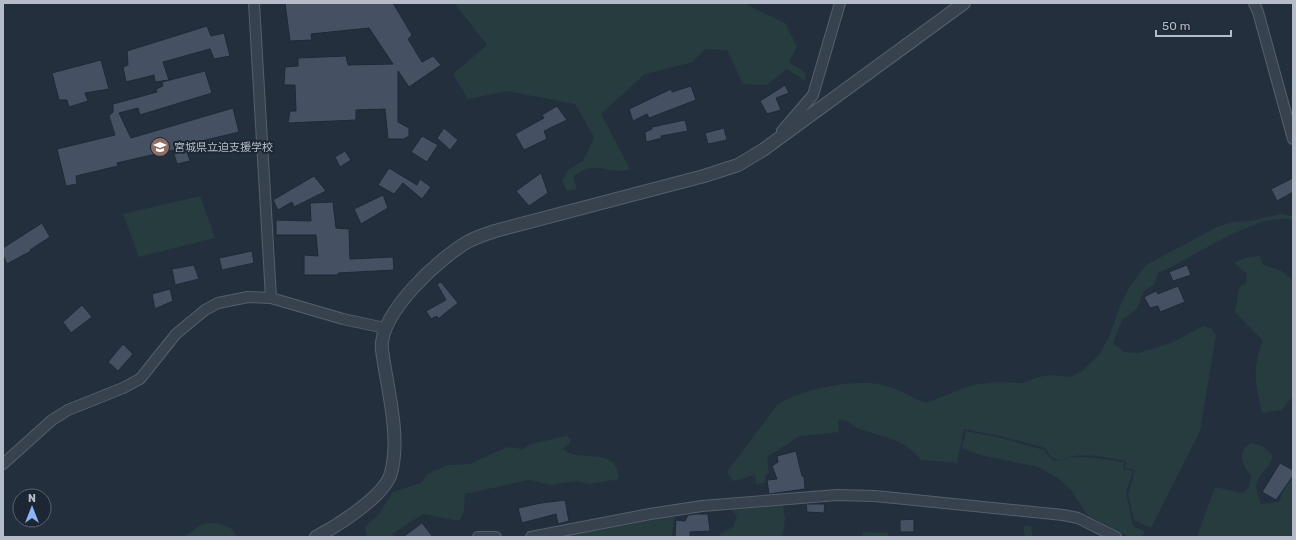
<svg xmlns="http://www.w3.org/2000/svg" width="1296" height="540" font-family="Rubik,'Noto Sans JP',sans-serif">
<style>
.green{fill:#263c3f}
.building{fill:#455162;stroke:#1f2835}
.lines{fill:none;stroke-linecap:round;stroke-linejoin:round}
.minor-casing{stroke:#565f6c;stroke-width:12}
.tertiary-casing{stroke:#565f6c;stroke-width:14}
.minor{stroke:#38414e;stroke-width:10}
.tertiary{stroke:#38414e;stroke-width:12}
.labels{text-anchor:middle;stroke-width:4;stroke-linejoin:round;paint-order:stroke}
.poi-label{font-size:11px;fill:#b4bcc9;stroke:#1d2633;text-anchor:start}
</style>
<rect width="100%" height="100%" fill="#242f3e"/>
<!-- green -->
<g class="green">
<path d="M454,3H743L785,23L797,47L789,62L806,73L805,81L787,69L767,85L743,84L727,50L705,49L693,62L645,74L601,114L630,169C608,177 597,157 573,177L577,189L567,191L562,181L568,170L583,161L594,137L575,104L507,91L468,99L453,74L487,45Z"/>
<path d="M200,196L215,238L139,257L123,214Z"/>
<path d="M1280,214L1293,216V220C1259,210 1192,259 1158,273L1154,285L1144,291L1137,309L1122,320L1113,343L1124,352L1138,353L1171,343L1203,326L1211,328L1216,335L1200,431L1151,528L1134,520L1128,494L1135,470L1125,468L1126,461C1105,457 1080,451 1060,460L1052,458L1045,448L1001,436L964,429L957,463L921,460C907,440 882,437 860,429C850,425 851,420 838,420L839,432L800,436L767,457L769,474L765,475V483L756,484L755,475L733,481L727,472L777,405C801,389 849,380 878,384C894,386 910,397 926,403L972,385L996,382L1023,383L1038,377L1052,375L1071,377L1082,371L1099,355L1109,337L1121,304L1130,286L1146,265L1219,226L1234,222L1252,221Z"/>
<path d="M1260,256L1263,265L1280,270L1293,280V396L1282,410L1262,413C1256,384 1251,371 1263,341L1235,312L1239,287L1246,284L1247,274L1234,263L1245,258Z"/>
<path d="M966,431L1001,438L1044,450L1052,460C1061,462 1065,457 1073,457C1090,457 1107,459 1124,462L1123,469L1133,471L1126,492L1133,526L1145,532L1142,537H1129L1087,515L1071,490L1058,478L1038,467L980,455L962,448Z"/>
<path d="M567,436L570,439V443L563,448C573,463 607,448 616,467C618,470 618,475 619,479L589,484L578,481L551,485L529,480L465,494L464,512L459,521L423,514L392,534L395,537H367L365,527L379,514L393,492L421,483L427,474L448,465L470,464L507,447L523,449L531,444Z"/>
<path d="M1251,443C1262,445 1267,448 1273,457C1269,468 1258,475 1256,485C1256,490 1259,499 1261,504L1279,502L1284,488L1293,477V537H1197L1215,487L1242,493C1249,489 1251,484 1251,475C1241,465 1237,450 1251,443Z"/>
<path d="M783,505L785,519L782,537H720L719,534L733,527L737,517L732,510Z"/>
<path d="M674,516L672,537H560Z"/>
<path d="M216,523C225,525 234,527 236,537H184L202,524Z"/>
<path d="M1023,526H1031L1033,537H1025Z"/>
<path d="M863,532L888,533V537H862Z"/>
</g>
<!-- building -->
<g class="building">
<path d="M285,3H393L412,35L408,39L422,62L433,56L441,65L409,87L398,71V122L409,128V136L404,139H388L385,109L356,110V120L288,123L290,111H296L295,85H284L285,67L298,66V58L346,56L348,65L393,64L369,28L311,34L312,40L290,41Z"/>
<path d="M207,26L211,36L224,33L230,56L214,59L210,49L163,62L169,80L155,82L154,75L126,82L123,67L128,65L127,51Z"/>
<path d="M101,60L109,89L85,93L88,101L69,107L67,100H59L52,73Z"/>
<path d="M205,71L212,93L140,115L138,108L119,113L131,138L233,108L239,132L185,145L190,161L177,164L173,150L117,163L118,166L76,176L77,184L66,186L57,149L115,135L109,116L113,112V104L157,92L156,89L163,86L162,82Z"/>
<path d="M785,85L789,93L776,98L781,110L767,114L760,101Z"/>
<path d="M691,86L696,100L649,118L647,114L633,121L629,109L671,89L672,92Z"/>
<path d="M557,106L567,120L544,131L547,139L524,150L515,134L544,118L542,115Z"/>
<path d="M685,120L688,131L661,136L662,138L646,142L645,132L652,129V127Z"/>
<path d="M444,128L458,140L450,150L437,138Z"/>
<path d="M724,128L727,140L708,144L705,133Z"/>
<path d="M422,136L438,145L427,162L411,152Z"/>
<path d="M345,151L351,160L340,167L335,157Z"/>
<path d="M389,168L417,185L420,179L431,187L422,199L403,183L394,194L378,185Z"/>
<path d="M541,173L548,193L529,206L516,191Z"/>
<path d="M314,176L326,191L294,207L292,202L278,210L273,200Z"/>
<path d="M1293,178V192L1277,201L1271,189Z"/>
<path d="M383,195L388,208L361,224L354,209Z"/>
<path d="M333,202L336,228L349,229L350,259L393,257L394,270L338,273V275H304V255L318,256L316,235H276V220L311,221L310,203Z"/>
<path d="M42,223L50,237L30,250L31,251L7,264L3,255V248Z"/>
<path d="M252,251L254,263L222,270L219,258Z"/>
<path d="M194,265L199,279L175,285L172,269Z"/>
<path d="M1187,265L1191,275L1173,281L1169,272Z"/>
<path d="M441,282L458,303L438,319L437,316L431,319L426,311L446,300L437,284Z"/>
<path d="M1178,286L1185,302L1160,312L1158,306L1150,308L1144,297L1156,291L1158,294Z"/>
<path d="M170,289L173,301L155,309L152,294Z"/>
<path d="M82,305L92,317L71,333L63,322Z"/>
<path d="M123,344L133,354L118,371L108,362Z"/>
<path d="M796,451L802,476H804L805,489L769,494L767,480L777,479L772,466L778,462L777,456Z"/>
<path d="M1280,463L1293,470V476L1276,500L1262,492Z"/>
<path d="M565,500L569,521L558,524L556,514L522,523L518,508L541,503Z"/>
<path d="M806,504H825L824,513L807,512Z"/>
<path d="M696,514H708L710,531L690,532V537H675L676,520L685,521L688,515Z"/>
<path d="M914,519V532H900V520Z"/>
<path d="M422,523L433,537H403Z"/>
</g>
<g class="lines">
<defs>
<g id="minor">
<path d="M254,3L271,298"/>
<path d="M1254,3L1258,12L1293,139"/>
<path d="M782,131L813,95L840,3"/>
<path d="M3,464L52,420L68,410L123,388L140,379L176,334L205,310L218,303L248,297L271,298L343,319L385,328"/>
<path d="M478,537H496"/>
<path d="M531,537L650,514L702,506L837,495L875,496L1063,515L1078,518L1116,537"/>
</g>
<path id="tertiary" d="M316,537C337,526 385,496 391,473C401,436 387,388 382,350C378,314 439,258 469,241C477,237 486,234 495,231L704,176L738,165L763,150L964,3"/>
</defs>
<!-- minor casing -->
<use href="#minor" class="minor-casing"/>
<!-- tertiary casing -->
<use href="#tertiary" class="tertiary-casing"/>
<!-- minor -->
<use href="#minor" class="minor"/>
<!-- tertiary -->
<use href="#tertiary" class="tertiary"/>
</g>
<!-- icons -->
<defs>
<symbol id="school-disc" viewBox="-11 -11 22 22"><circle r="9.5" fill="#8d6e63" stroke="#1d2633"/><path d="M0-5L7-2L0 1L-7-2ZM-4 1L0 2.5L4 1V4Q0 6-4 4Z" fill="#fff"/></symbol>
</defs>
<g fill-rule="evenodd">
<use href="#school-disc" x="149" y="136" width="22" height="22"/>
</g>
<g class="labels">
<!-- poi labels -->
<g class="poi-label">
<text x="174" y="151">宮城県立迫支援学校</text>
</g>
</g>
<!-- border -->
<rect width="1296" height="540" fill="none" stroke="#b4bcc9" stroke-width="8"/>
<!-- north arrow -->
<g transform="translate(32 508)"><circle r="19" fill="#1d2633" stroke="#59626f"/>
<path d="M0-3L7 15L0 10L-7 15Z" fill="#8ab4f8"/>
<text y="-6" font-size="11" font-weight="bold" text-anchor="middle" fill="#b4bcc9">N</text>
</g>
<!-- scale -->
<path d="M1156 30v6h75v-6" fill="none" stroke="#b4bcc9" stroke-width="2"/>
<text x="1162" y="30" font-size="12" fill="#b4bcc9" stroke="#1d2633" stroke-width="3" paint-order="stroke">50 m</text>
</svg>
